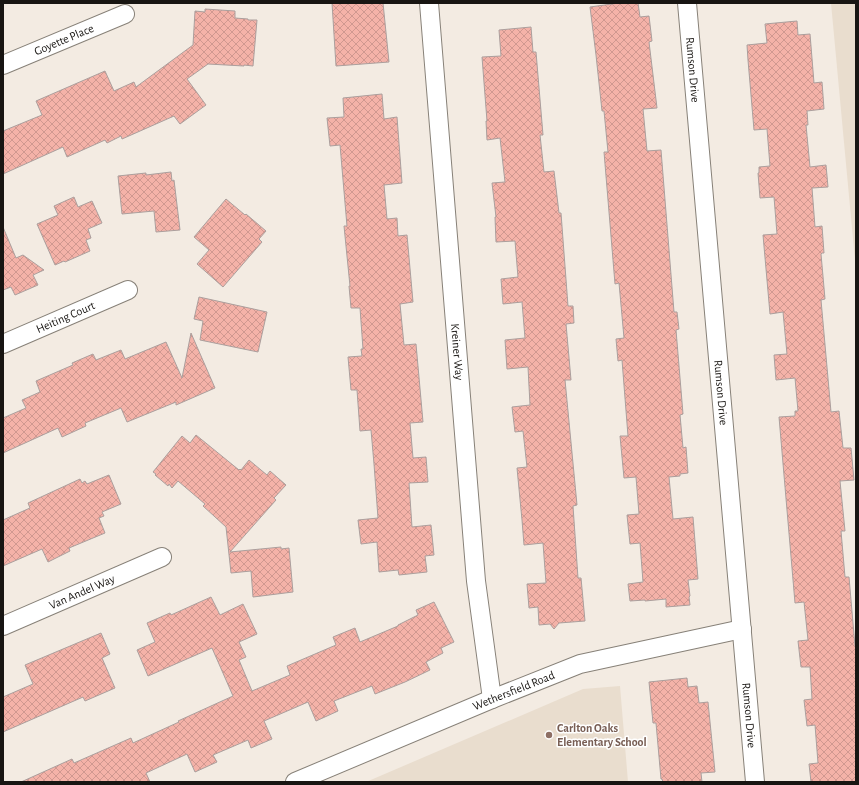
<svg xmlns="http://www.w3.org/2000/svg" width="859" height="785" font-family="'Alegreya Sans',sans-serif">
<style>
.built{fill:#e9ddce}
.building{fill:url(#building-cross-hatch);stroke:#ab9f9d}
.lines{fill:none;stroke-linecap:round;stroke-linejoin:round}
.minor-casing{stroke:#878178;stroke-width:20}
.minor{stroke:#fff;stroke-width:18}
.education-dot{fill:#8d6e63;stroke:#fff;stroke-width:1.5}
.labels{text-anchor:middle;stroke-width:3;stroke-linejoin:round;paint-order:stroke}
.street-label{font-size:12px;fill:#181512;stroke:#fff}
.education-label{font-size:12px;font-weight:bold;fill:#785e54;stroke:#fff;text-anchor:start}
</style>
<defs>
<pattern id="building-cross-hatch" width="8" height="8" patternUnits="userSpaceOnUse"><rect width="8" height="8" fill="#f4b2a8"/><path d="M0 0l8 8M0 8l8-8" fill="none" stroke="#d09890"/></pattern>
</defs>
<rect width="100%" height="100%" fill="#f3ebe2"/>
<!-- built -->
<g class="built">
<path d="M831,3H856V271Z"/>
<path d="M620,686L628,782H366L583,689Z"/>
</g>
<!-- building -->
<g class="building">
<path d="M332,3H383L389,62L336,66Z"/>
<path d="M619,3H638L640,17L649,16L652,41L649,42L657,108L643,109L647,151L661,150L674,312H677L679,329L676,330L683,414L680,415L683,448L686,447L688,473L680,474V476L669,477L673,519L693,517L698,579L688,580L690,596L689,597L690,605L666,607V599L645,601V600L630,601L628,584L643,582L640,543L630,544L627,515L639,514L636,477L624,478L620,436H628L622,360L618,361L616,339L624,338L619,283L615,284L604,152H608L604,111H602L596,55L590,7Z"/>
<path d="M205,9L235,11V18L248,19V20H257L253,66L244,65V66L208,64L187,79L206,105L180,124L174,116L122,139L121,136L107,143L105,140L67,157L63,147L3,174V131L42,115L36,101L105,71L114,91L134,82L136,87L193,45L195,11L205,12Z"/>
<path d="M797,21L798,35L810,34L814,83L822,82L824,109L807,111L808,125H806L810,167L826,165L828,187L812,188L815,227L822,226L824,253H822L821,254L825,299L821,300L831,412L839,411L843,448H851L854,480L840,481L845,531H841L845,577H849L855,646H856V782H811L809,764L818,763L815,725L807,726L804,700L812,699L810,667H801L798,641L808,640L804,602L795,603L779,417L795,416V411H798L795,378L776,380L774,355L787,354L783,312L770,314L763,235L777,234L774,197L760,198L758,173H759V167L770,166L767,129L754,130L748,60L747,45L767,43L765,24Z"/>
<path d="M531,27L533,52H536L543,135H540L544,172L554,171L559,213H561L568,306H573L574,323L566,324L571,380H565L577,505L573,506L578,578H581L585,621L559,623L554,629L550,624L539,625L538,607L529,608L527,584L546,583L543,543L524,545L522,520L517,468L527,467L523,431L515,432L512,407L530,405L528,367L507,369L505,340L525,338L522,302L503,304L501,279L518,277L515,241L496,242L495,217H496L492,183L505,182L500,138L487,140L486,121H487L482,57L501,56L499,30Z"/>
<path d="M382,94L384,119L397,117L402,183L384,185L387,219L397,218L398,236L407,235L413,302L400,304L404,345L416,344L423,422L410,423L413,458L426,457L428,482L409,483L412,527L431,525L434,555L425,556L427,572L399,575L398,570L379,572L377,542L361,544L358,520L378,518L374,464L371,430L360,431L357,390H351L348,357L362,356L361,349H363L360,308H351L349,286H350L344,226H347L340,145L330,146L327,118L344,117L343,98Z"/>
<path d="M171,172L172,181L174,180L180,230L156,232L154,211L122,214L118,176L146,173V175Z"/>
<path d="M74,197L78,207L92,201L102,223L88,229L91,238L86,240L90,251L65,262L64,261L55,265L37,224L58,215L54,206Z"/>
<path d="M226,199L245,215L246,214L266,231L259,239L262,242L223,287L197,264L209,250L194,237Z"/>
<path d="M3,227L16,258L23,255L44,270L33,275L38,285L15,295L11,287L3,290Z"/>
<path d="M199,297L267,312L258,352L200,340L203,321L194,319Z"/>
<path d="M191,333L215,388L176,405V402L127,422L121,408L85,423L86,426L62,437L58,428L3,453V418L26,408L22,400L40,392L36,381L73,365L72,363L93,354L96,360L121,350L125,359L166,342L182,378Z"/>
<path d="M196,435L239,470L240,469L241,470L249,460L267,475L270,471L286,485L274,498L276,500L230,552L281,547V549L289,548L293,592L253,597L251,571L231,573L226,527L203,506L205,504L178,481L172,488L169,484L168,486L155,475L156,474L153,472L182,436L190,443Z"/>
<path d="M109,475L121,504L102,512L104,516L99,518L105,533L69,548L70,551L48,562L42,549L3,566V520L30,508L28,503L80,479L82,483L85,481L87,484Z"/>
<path d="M211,597L220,615L243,604L257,634L239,642L246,657L239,660L252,691L290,675L287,666L336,645L333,637L355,628L360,642L398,626V625L418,615L416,610L434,602L454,642L441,648L443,653L426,662L430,670L405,682L375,694L372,686L334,701L338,711L316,721L308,702L264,721L272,739L251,748L248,740L213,755L217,762L195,772L187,754L146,773L150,782H21L72,759L74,763L131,738L133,743L179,722L178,721L233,696L212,648L148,676L137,650L155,642L147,623L170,613L171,615Z"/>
<path d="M101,633L110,654L102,658L115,688L85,701L83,697L3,732V697L33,684L25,665Z"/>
<path d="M687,678L688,687L697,686L699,703L708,702L715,772L701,773L702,782H663L662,779H661L656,723H653L649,682Z"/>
</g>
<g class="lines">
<defs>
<g id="minor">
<path id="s1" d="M429,3L476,581L492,699"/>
<path id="s2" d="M687,3L755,782"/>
<path id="s3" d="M3,65L125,14"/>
<path id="s4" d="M3,344L128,290"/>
<path id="s5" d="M3,626L162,557"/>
<path id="s6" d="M295,782L492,699L580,664L742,629"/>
</g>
</defs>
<!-- minor casing -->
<use href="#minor" class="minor-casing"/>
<!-- minor -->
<use href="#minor" class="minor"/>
</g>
<!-- markers -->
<circle class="education-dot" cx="549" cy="735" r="4"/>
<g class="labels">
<!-- street labels -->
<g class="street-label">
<text dy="4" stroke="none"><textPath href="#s3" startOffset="66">Goyette Place</textPath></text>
<text dy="4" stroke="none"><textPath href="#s2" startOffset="67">Rumson Drive</textPath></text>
<text dy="4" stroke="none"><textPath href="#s4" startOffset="68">Heiting Court</textPath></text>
<text dy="4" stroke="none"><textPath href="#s1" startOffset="350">Kreiner Way</textPath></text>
<text dy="4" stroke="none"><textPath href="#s2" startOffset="391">Rumson Drive</textPath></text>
<text dy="4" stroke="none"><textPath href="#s5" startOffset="86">Van Andel Way</textPath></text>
<text dy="4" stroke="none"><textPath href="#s6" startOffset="237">Wethersfield Road</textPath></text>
<text dy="4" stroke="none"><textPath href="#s2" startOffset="715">Rumson Drive</textPath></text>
</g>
<!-- education labels -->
<g class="education-label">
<text x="557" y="732">Carlton Oaks<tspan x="557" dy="14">Elementary School</tspan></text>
</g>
</g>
<!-- border -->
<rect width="859" height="785" fill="none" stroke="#181512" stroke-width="8"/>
</svg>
